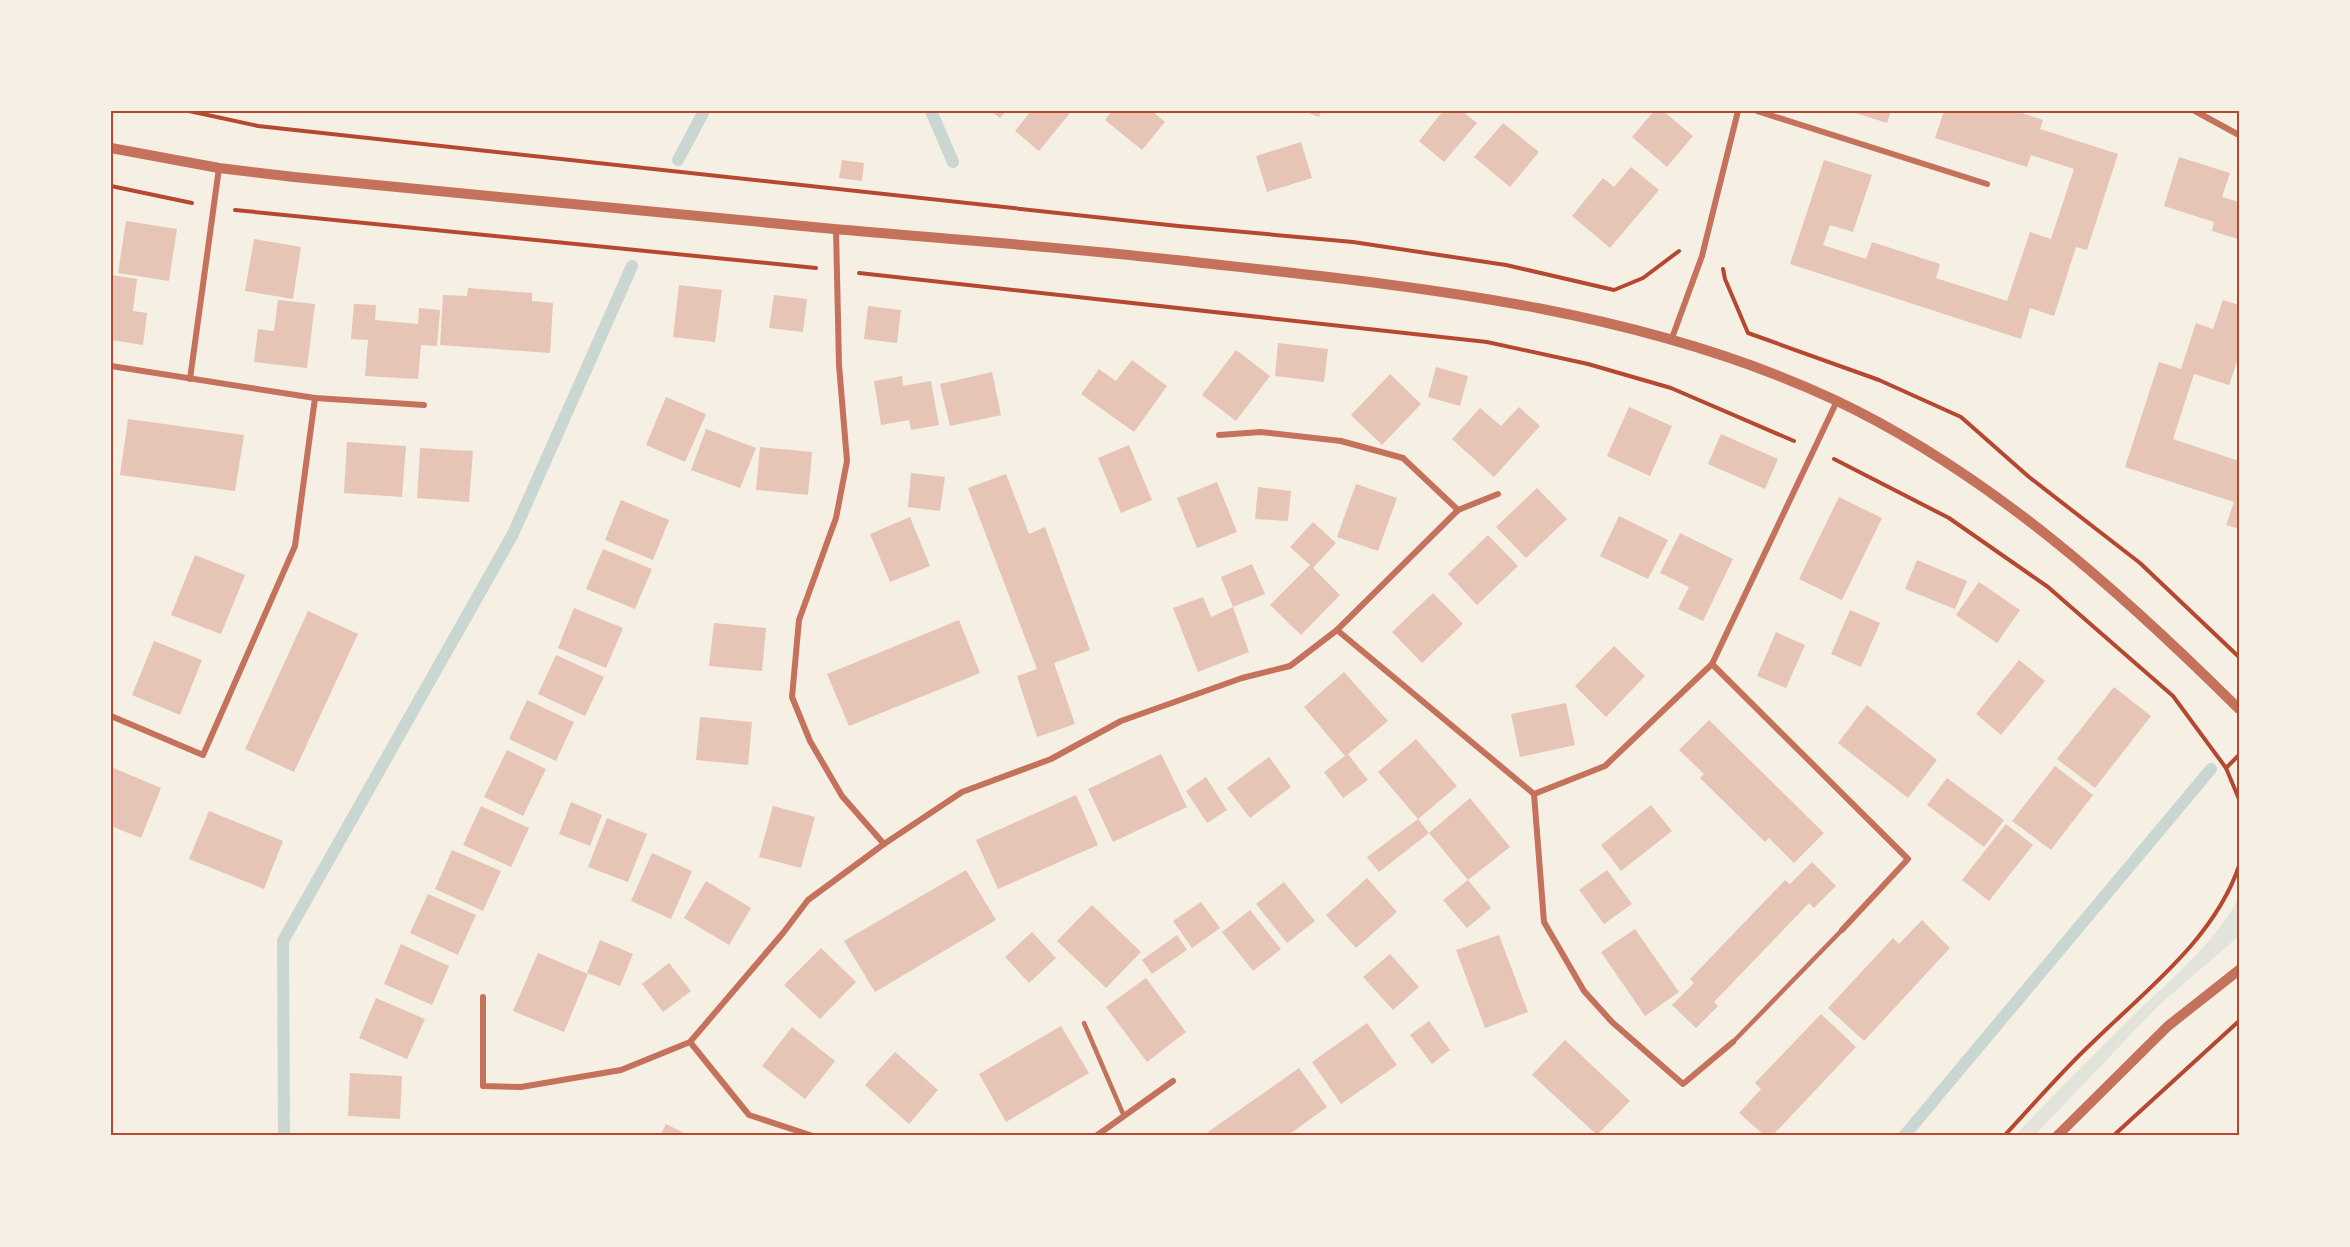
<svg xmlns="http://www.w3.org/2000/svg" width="2350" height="1247" font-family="'DejaVu Sans',sans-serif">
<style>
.green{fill:#e2e4dc}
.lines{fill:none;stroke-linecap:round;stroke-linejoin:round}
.stream{stroke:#c9d6d2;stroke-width:12}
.building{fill:#e6c5b7}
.path{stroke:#b5482f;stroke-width:4}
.service{stroke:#c5725c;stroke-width:4.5}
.minor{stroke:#c5725c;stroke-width:6}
.tertiary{stroke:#c5725c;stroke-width:10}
.neatline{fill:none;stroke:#b5482f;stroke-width:2}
</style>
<rect width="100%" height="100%" fill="#f6efe4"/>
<!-- green -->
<path class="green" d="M2239,898V936L2158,1006L2034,1136H2015C2055,1093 2096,1052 2138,1011C2176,975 2213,944 2239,898Z"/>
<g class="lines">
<!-- stream -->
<g class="stream">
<path d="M931,111L953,162"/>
<path d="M678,160L704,111"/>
<path d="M284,1136L283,941L513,534L632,266"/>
<path d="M1904,1136L2211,769"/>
</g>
</g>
<!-- building -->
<g class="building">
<path d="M991,111H1006L1000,118Z"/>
<path d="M1031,111L1070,113L1039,151L1015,131Z"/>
<path d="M1112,111H1152L1165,122L1142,150L1105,120Z"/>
<path d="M1303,111H1321L1319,117Z"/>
<path d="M1443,111H1462L1477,123L1444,162L1419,141Z"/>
<path d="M1654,111H1663L1693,136L1667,167L1632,137Z"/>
<path d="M1849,111H1891L1887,123Z"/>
<path d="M1944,111H2016L2043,120L2040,129L2118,154L2087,250L2076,247L2054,316L2030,308L2021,339L1790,264L1824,160L1872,175L1853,232L1830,225L1823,245L1866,259L1872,242L1940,264L1936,278L2007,301L2030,232L2051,239L2074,169L2031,155L2027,167L1935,138Z"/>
<path d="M1503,123L1539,152L1510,187L1474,157Z"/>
<path d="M1301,142L1312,178L1267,192L1256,156Z"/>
<path d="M2179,157L2230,173L2222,197L2239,202L2238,239L2212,231L2214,222L2164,206Z"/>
<path d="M842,160L864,163L862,181L839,178Z"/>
<path d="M1631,167L1659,190L1610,248L1572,216L1603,178L1614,187Z"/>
<path d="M126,221L177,229L169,281L118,273Z"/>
<path d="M254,239L301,247L293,299L245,291Z"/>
<path d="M111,275L137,279L133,311L147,313L143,345L111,340Z"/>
<path d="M679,285L722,290L715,342L673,337Z"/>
<path d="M468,288L532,293V301L553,303L550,353L440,345L443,295L467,296Z"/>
<path d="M774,295L807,299L803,332L769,328Z"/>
<path d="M278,300L315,304L307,368L254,362L258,329L274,331Z"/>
<path d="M2223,300L2239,305V356L2229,385L2194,374L2173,439L2239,461V529L2226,525L2234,502L2125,467L2159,362L2181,369L2196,323L2213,329Z"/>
<path d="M354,304L376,305L375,320L418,324L419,308L440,310L437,346L421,345L418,379L365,376L368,340L351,339Z"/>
<path d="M868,306L901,310L897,343L864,339Z"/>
<path d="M1278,343L1328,349L1324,382L1275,376Z"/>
<path d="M1236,350L1270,376L1236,421L1202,395Z"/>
<path d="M1132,360L1167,386L1134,432L1081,394L1099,369L1116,381Z"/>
<path d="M1436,367L1468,376L1460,406L1428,397Z"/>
<path d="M992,372L1001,415L950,426L940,384Z"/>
<path d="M1390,374L1421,404L1382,445L1351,415Z"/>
<path d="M902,376L903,386L931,381L939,425L911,430L909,420L881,425L874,381Z"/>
<path d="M666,397L706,414L685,462L646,445Z"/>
<path d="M1519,407L1540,426L1494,477L1452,439L1480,408L1501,426Z"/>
<path d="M1629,407L1672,426L1650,476L1607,456Z"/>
<path d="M128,419L244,435L235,491L120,475Z"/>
<path d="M706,429L756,448L740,488L691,470Z"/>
<path d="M1721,434L1778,459L1765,489L1708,464Z"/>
<path d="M347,442L406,446L402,497L344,493Z"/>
<path d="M1129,445L1152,500L1121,513L1098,458Z"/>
<path d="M760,447L812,452L808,495L756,490Z"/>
<path d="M420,448L473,451L469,502L417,498Z"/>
<path d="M911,473L945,477L940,511L908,507Z"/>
<path d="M1006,474L1029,534L1045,527L1090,650L1054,663L1075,724L1037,737L1017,676L1037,669L968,488Z"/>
<path d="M1217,482L1237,532L1197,548L1177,498Z"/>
<path d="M1356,484L1397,498L1378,551L1337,537Z"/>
<path d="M1258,487L1291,491L1288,521L1255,519Z"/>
<path d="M1537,488L1567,519L1526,558L1496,527Z"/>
<path d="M1839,497L1882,518L1842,600L1799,579Z"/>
<path d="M621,500L669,520L653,560L605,540Z"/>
<path d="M1619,516L1668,540L1648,579L1600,556Z"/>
<path d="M910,517L930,566L890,582L870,534Z"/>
<path d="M1313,522L1336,543L1313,568L1340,595L1301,635L1270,605L1310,565L1290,547Z"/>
<path d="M1680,533L1733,559L1703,621L1678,609L1689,587L1660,573Z"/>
<path d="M1488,535L1518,566L1477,605L1448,574Z"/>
<path d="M603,549L652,569L635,609L586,589Z"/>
<path d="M195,555L245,575L221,634L171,615Z"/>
<path d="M1917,560L1967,581L1955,609L1905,589Z"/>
<path d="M1252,564L1265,594L1233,607L1221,577Z"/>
<path d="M1979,582L2020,610L1997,643L1956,615Z"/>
<path d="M1433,593L1463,624L1422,663L1392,632Z"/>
<path d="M1203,597L1211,617L1233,607L1249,652L1198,672L1173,608Z"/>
<path d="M574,608L623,628L606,668L558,648Z"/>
<path d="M1850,610L1880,623L1861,667L1831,654Z"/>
<path d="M308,611L358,634L294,772L245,749Z"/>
<path d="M959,620L980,673L849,726L827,674Z"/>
<path d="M714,623L766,628L762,671L709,666Z"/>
<path d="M1776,632L1805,645L1786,688L1757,676Z"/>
<path d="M154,641L202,660L180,715L132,695Z"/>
<path d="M1614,646L1645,676L1606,717L1575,686Z"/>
<path d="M556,655L604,677L585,716L538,694Z"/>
<path d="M2019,660L2045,681L2001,735L1976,714Z"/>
<path d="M1344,672L1388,721L1348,754L1368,780L1343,798L1324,772L1345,756L1304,707Z"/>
<path d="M2114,687L2151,716L2095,788L2057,759Z"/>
<path d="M527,700L574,722L556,761L509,739Z"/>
<path d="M1566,703L1575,745L1520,757L1511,714Z"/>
<path d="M1867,705L1937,760L1908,798L1838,743Z"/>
<path d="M700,717L752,722L748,765L696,760Z"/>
<path d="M1709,720L1824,833L1794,863L1769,838L1765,842L1700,778L1704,774L1679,750Z"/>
<path d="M1416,739L1457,786L1418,819L1378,772Z"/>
<path d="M507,750L546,769L523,816L484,797Z"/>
<path d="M1161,754L1187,807L1113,842L1088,789Z"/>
<path d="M1269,757L1291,787L1250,818L1227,788Z"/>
<path d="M2055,766L2093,795L2051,850L2012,821Z"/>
<path d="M111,767L161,788L141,838L111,826Z"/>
<path d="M1206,777L1227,810L1207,823L1186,791Z"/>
<path d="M1947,778L2004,820L1984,847L1927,805Z"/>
<path d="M1076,795L1098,845L998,889L976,840Z"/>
<path d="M1470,798L1510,847L1468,880L1429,833Z"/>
<path d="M571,802L602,815L590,846L559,834Z"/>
<path d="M1651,805L1672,831L1621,871L1601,845Z"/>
<path d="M481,806L529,828L511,867L463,845Z"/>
<path d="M773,806L815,817L801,868L759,857Z"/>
<path d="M209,811L283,841L264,889L189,859Z"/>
<path d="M607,818L647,834L628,882L588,867Z"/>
<path d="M1418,819L1429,833L1379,872L1367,857Z"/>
<path d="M2006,824L2033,845L1989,901L1962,880Z"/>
<path d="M452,850L501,871L483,911L435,889Z"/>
<path d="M652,853L692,871L671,919L631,901Z"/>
<path d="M1812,862L1836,886L1814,908L1809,903L1714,1002L1718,1006L1696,1028L1672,1005L1694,983L1690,979L1785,880L1790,884Z"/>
<path d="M966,870L996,920L875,992L844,941Z"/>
<path d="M1607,870L1632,904L1604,924L1579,890Z"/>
<path d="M1367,878L1397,912L1356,948L1326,915Z"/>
<path d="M1468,880L1491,908L1467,928L1443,900Z"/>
<path d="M706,881L751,908L729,945L684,918Z"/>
<path d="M1284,882L1315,921L1287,943L1256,904Z"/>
<path d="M428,894L476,915L458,955L410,933Z"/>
<path d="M1201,902L1220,928L1192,948L1173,921Z"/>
<path d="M1092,905L1141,952L1106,988L1057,941Z"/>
<path d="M1250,910L1281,949L1253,971L1222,932Z"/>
<path d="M1922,920L1950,948L1864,1041L1828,1008L1893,938L1899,944Z"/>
<path d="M1635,929L1679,992L1645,1016L1601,952Z"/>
<path d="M1032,932L1056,958L1029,983L1005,957Z"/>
<path d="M1177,935L1187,950L1152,974L1142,960Z"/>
<path d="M1499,935L1528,1012L1485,1028L1456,950Z"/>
<path d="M600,940L633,954L620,986L587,973Z"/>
<path d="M401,944L449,966L432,1005L384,984Z"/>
<path d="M821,948L856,982L820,1019L784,985Z"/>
<path d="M538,953L588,974L564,1032L513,1011Z"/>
<path d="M1390,954L1419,987L1393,1010L1363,977Z"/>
<path d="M669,963L691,991L663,1012L642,984Z"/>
<path d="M1146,978L1186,1032L1147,1062L1106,1007Z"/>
<path d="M376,998L425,1019L407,1059L359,1038Z"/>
<path d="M1821,1014L1856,1047L1772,1136H1765L1739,1113L1761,1089L1755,1083Z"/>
<path d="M1429,1021L1450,1050L1432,1064L1410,1035Z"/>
<path d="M1367,1023L1397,1065L1341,1104L1312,1062Z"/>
<path d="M1061,1026L1089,1073L1006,1122L979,1074Z"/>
<path d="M792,1027L835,1061L805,1099L762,1066Z"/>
<path d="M1565,1040L1630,1101L1597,1135L1532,1075Z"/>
<path d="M895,1052L938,1090L909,1124L865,1085Z"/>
<path d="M1299,1068L1327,1107L1287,1136H1211L1208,1132Z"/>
<path d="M350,1073L402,1076L400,1119L348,1116Z"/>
<path d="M666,1124L690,1136H660Z"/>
</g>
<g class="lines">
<!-- path -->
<g class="path">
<path d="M189,111L258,126L1178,226L1353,242L1506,265L1614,290L1643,278L1679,251"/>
<path d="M111,186L192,203"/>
<path d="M235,210L816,268"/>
<path d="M1723,269L1725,279L1748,333L1879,380L1961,417L2029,477L2140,563L2239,657"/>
<path d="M859,273L1487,342L1588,364L1671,388L1794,441"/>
<path d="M1834,459L1949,518L2048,587L2173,696L2226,768"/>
<path d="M2239,755L2226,768L2239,799"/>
<path d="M2004,1136C2033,1105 2061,1072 2092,1043C2146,990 2214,939 2239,866"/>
<path d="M2113,1136L2239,1021"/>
</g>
<!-- service -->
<g class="service">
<path d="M1084,1023L1124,1116"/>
<path d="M1733,1042L1842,930"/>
</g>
<!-- minor -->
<g class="minor">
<path d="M1757,111L1987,184"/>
<path d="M2195,111L2239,135"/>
<path d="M836,229L839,365L847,461L836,518L799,620L792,697L810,741L842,796L884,844"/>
<path d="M1672,338L1702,256L1738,111"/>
<path d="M111,366L315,398L295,546L203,755L111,716"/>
<path d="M190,379L219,168"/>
<path d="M315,398L424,405"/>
<path d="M1458,510L1498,494"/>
<path d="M1337,630L1534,794L1605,766L1712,664L1837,401"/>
<path d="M1712,664L1908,859L1842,930"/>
<path d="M1534,794L1544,922L1584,991L1612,1022L1683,1084L1733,1042"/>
<path d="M483,997V1086L521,1087L621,1070L690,1042L783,933L808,900L884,844L962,792L1051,759L1121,721L1242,678L1290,666L1337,630L1458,510L1403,458L1341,441L1261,432L1219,435"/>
<path d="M690,1042L749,1115L813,1136"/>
<path d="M1096,1136L1173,1081"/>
</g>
<!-- tertiary -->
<g class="tertiary">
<path d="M111,148L219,168L294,177C474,194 654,213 834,229C948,239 1062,247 1176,260C1399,285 1630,304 1835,400C1989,473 2120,591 2239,709"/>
<path d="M2057,1136L2168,1026L2239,970"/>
</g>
</g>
<!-- border -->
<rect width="2350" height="1247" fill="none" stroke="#f6efe4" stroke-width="225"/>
<rect x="112" y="112" width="2126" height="1022" class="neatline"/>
</svg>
